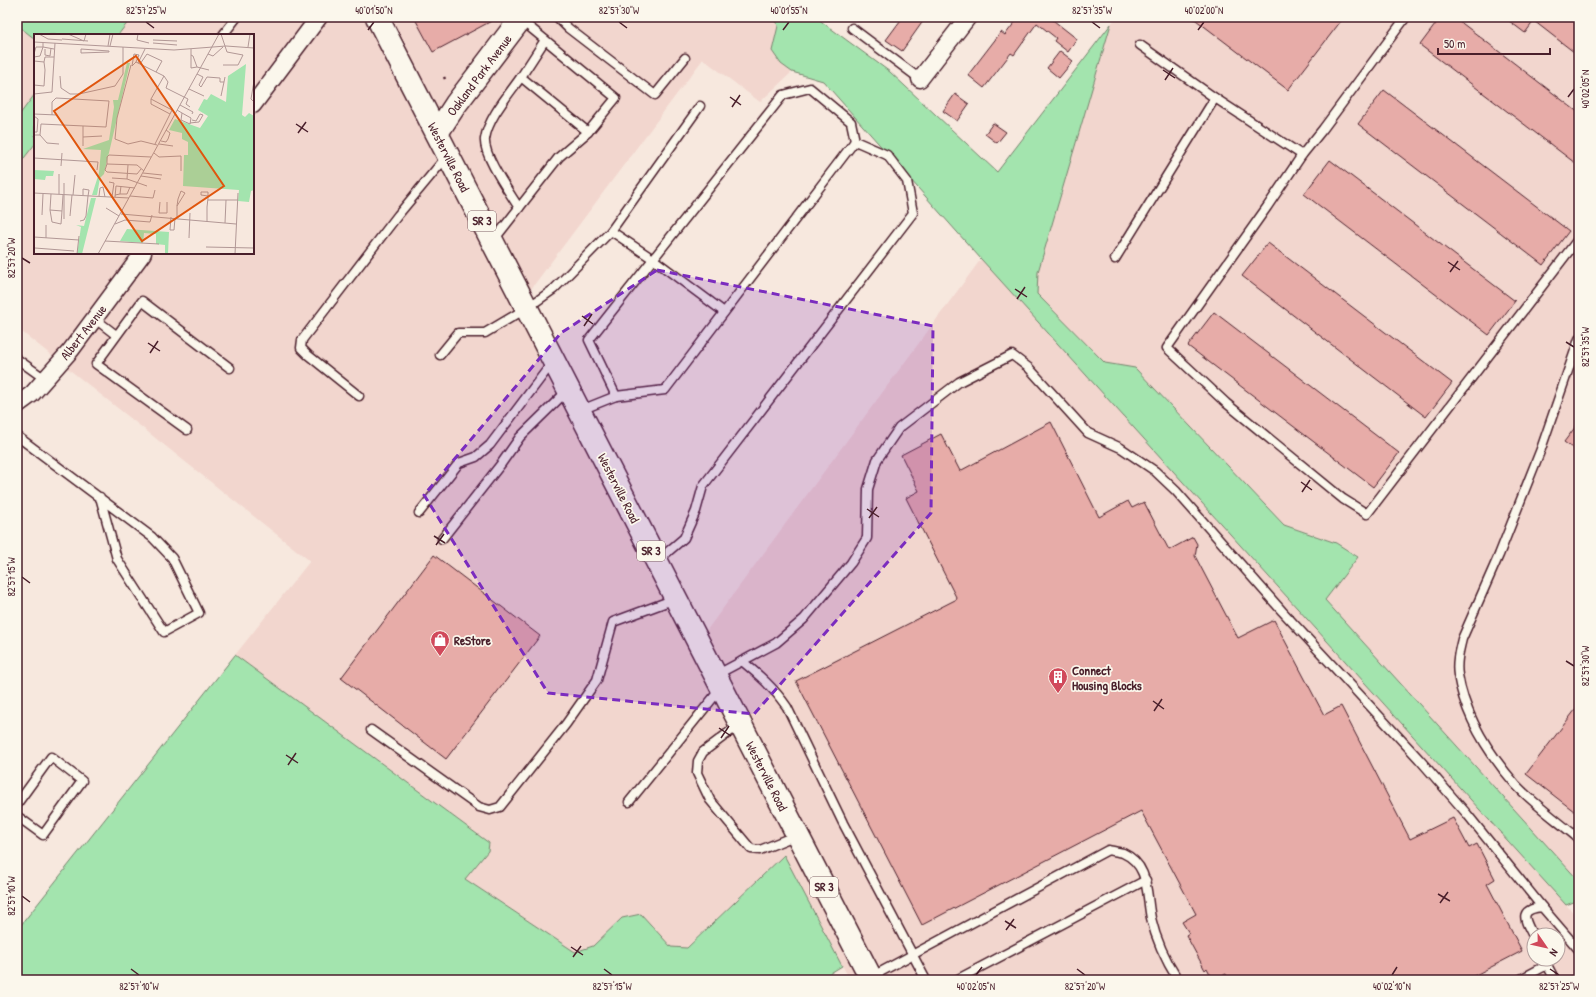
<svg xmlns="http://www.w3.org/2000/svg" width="1596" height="997" font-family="'Patrick Hand',sans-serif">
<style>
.built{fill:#f2d6ce;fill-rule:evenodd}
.green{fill:#a3e4ae;stroke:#76826c}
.building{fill:#e7aca8;stroke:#4a1f2b}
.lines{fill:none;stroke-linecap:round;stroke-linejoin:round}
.lane-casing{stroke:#4a1f2b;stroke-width:11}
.street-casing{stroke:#4a1f2b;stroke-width:19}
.secondary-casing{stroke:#4a1f2b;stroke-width:25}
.primary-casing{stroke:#4a1f2b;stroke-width:25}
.path{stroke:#4a1f2b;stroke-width:2.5;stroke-dasharray:4 3;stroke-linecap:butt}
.lane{stroke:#fbf7ec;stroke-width:8}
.street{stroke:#fbf7ec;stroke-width:16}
.secondary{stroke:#fbf7ec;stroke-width:22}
.primary{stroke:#fbf7ec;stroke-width:22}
.marked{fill:#7b2cbf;fill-opacity:0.2;stroke:#7b2cbf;stroke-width:3;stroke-dasharray:8 5;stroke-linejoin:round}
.ticks{fill:none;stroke:#4a1f2b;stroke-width:1.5}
.labels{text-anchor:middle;stroke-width:3.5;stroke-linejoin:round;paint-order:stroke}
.shield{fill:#fbf7ec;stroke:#7f6065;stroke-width:1}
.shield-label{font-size:12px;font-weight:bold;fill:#4a1f2b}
.street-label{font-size:13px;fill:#4a1f2b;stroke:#fbf7ec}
.poi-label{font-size:13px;font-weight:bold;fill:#4a1f2b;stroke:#fbf7ec;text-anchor:start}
.inset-road{fill:none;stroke:#b29896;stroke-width:1}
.view{fill:#e0560e;fill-opacity:0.15;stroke:#e0560e;stroke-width:2}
.inset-edge{fill:none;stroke:#4a1f2b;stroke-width:2}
.neatline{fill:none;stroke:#4a1f2b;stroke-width:1.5}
.ticks-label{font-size:10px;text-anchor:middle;fill:#4a1f2b}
</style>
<rect width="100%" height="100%" fill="#f7e8de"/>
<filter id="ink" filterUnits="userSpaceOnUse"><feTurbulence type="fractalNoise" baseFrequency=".025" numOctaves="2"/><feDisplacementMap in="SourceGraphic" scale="8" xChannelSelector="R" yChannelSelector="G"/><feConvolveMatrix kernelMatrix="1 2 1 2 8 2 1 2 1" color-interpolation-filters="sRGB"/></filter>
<g filter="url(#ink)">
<!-- built -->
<g class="built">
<path d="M132,17H775L778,26L772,51L781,64L792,72L760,102L703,59L522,301L698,642L981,259L1579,919V980H850L784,856L686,948L671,947L641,914L622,918L593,946L575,952L465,879L488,851L489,843L235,655L310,561L17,328V167L35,144V253H253V35H118ZM1534,935H1558V959H1534Z"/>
<path d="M1116,17H1579V881L1325,600L1358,556L1336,543L1284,525L1135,368L1105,363L1037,294L1038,272L1111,24Z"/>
<path d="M17,25L35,39V94L17,118Z"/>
</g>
<!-- green -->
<g class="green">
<path d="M17,17H132L118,35H35V39L17,25Z"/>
<path d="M775,17H817L822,22L890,72L997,172L1111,24L1038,272L1037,294L1105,363L1135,368L1284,525L1336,543L1358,557L1325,600L1579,881V900L1566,905L981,259L823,81L792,72L781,64L772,51L778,26Z"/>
<path d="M35,94V144L17,167V118Z"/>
<path d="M235,655L489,843L488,851L465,879L575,952L593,946L622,918L641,914L671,947L687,948L784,855L842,966L819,980H17V930Z"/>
</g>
<!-- building -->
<g class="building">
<path d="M414,17H499L433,52Z"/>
<path d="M903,17H926L902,51L886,40Z"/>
<path d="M1019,17H1049L1077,39L1068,52L1054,41L1056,38L1037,23L1014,55L1011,53L984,88L968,75L1001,32L1005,35Z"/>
<path d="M1192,17H1344L1288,90Z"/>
<path d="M1441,17H1454L1579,113V166L1420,45Z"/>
<path d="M1504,17H1579V56L1534,21L1525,33Z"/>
<path d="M1060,51L1073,61L1059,78L1047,68Z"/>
<path d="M1384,90L1569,231L1543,265L1358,124Z"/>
<path d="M955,94L969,104L957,121L943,111Z"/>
<path d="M993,123L1006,132L997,143L985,134Z"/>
<path d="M1330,160L1515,301L1489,335L1304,194Z"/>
<path d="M1268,243L1452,383L1426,417L1242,276Z"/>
<path d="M1214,312L1399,453L1373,487L1188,346Z"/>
<path d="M1051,422L1099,517L1128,501L1132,508L1144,502L1169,550L1193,537L1197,544L1195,556L1238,638L1274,620L1324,715L1341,706L1410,839L1453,818L1469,848L1477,844L1495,879L1487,884L1522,951L1466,980H1229L1226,974L1213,980L1207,968L1205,970L1186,935L1189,933L1182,922L1196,914L1141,811L922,925L796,681L957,599L906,498L919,491L901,455L941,434L960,471Z"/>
<path d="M1579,422V453L1564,442Z"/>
<path d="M434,555L540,636L446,759L341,678Z"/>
<path d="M1579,705V815L1526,774Z"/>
</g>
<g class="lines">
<defs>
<g id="lane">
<path d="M557,17L568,28L655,95L685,58"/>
<path d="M1406,17L1323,129L1302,155L1267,207L1167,348L1226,403L1343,499L1367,514L1579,238"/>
<path d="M852,28L920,79"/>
<path d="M223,35L237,17"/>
<path d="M545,40L521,77L588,132"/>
<path d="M1140,45L1215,98L1302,155"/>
<path d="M519,208C510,193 483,156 485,139C488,118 509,94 521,77"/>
<path d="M611,231L700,106"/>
<path d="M493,241L559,157L588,132L616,98L521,20"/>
<path d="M1115,259L1215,98"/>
<path d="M94,318L116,335"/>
<path d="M1579,339L1541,449L1499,555L1462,639C1459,651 1456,663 1458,675C1465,717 1489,754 1516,785C1535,805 1558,821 1579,839"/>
<path d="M440,355L458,333H485L527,308L554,289L611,231L653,259L724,312"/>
<path d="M17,359L45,379"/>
<path d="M359,396L308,355L301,348L302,340L398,215L447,156"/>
<path d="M616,396L589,340L783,95L810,88L851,122L855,141"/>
<path d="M581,410L616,396L665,390L855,141L887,155L907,181L913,213L703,486L696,511L684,538L657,561"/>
<path d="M187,430L96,364L142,301L230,368"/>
<path d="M17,436L152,537L172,558L199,613L164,632L117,559L100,497"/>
<path d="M419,513L459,463L476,457L490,445L552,363"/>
<path d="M442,539L501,464L520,437L568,390"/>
<path d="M742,661C759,675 774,688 787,707L843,823L926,980"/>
<path d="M716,675L776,643L804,619L851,563L867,538L868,489L877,460L899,428L959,382L1012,355L1029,368L1088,433L1121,448L1155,471L1176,491L1282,611L1419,759L1467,814L1542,907"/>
<path d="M740,724L703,752L698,761L697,773L710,800L751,849L760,850L797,835"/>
<path d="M371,730L479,807L490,810L500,807L566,724L597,680L613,622L675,599"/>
<path d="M629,802L721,688"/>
<path d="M17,804L51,757L82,781L43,835L17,816"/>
<path d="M1534,938C1526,921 1516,910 1542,907L1579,950"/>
<path d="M1544,959L1555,980"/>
<path d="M871,977L1108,850C1113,851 1119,852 1123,853C1150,865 1146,894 1151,918C1156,940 1166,961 1178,980"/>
<path d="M956,980L1146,880"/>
<path d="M1519,980L1547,965"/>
</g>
<g id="street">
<path d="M920,79L968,17"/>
<path d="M253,105L319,17"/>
<path d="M17,405L32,394L71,350L143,253"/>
</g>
<path id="secondary" d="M437,133L456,104L522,17"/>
<path id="primary" d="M377,17L872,980"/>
</defs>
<!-- lane casing -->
<use href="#lane" class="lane-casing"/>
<!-- street casing -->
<use href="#street" class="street-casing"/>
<!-- secondary casing -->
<use href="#secondary" class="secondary-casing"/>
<!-- primary casing -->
<use href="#primary" class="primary-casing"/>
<!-- path -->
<path class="path" d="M444,77L445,79"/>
<!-- lane -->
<use href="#lane" class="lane"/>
<!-- street -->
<use href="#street" class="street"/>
<!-- secondary -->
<use href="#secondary" class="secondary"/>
<!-- primary -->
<use href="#primary" class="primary"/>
</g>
</g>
<!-- marked area -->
<path class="marked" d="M657,270L933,326L931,513L754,714L548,693L424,495L561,333Z"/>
<!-- ticks -->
<path class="ticks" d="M146,22L154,28M619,22L627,28M1092,22L1100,28M368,30L374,22M783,30L789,22M1198,30L1204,22M1163,70L1175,78M1165,80L1173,68M730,97L741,105M1568,97L1574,89M732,107L740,95M296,124L308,132M298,133L306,122M22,258L30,263M1448,262L1460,270M1450,272L1458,261M1015,289L1027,297M1017,299L1025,287M582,316L593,324M584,326L592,314M1566,342L1574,347M148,343L160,351M150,353L158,341M1301,482L1312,490M1302,492L1310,480M867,509L879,517M869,518L877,507M434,536L445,543M436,545L444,534M22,577L30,583M1566,661L1574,666M1153,701L1164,709M1154,711L1162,699M719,728L731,736M721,738L729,726M286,755L298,763M288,765L296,753M1438,894L1450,901M22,896L30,902M1440,903L1448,892M1005,921L1016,928M1006,930L1014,919M571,947L583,955M573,957L581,946M131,969L139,975M604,969L612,975M1077,969L1085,975M1550,969L1559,975M976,975L982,967M1392,975L1397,967"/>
<!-- icons -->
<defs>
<symbol id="shop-pin" viewBox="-11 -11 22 30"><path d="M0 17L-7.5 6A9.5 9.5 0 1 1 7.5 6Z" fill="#d1495b" stroke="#fbf7ec"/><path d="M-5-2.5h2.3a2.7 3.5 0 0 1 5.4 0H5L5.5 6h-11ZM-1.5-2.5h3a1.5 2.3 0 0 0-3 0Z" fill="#fff"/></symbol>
<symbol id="building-pin" viewBox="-11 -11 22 30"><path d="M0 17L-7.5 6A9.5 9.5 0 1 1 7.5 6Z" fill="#d1495b" stroke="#fbf7ec"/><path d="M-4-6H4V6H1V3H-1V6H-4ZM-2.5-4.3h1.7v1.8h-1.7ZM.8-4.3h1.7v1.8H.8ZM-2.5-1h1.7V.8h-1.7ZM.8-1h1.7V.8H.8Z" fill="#fff"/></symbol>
</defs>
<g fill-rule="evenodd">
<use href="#shop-pin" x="429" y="629" width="22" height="30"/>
<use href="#building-pin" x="1047" y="666" width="22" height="30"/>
</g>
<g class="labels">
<!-- shield labels -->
<g class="shield">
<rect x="468" y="211" width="28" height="20" rx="3"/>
<rect x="637" y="541" width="28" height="20" rx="3"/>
<rect x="810" y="877" width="28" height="20" rx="3"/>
</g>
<g class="shield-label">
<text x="482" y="225">SR 3</text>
<text x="651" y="555">SR 3</text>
<text x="824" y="891">SR 3</text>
</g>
<!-- street labels -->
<g class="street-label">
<text transform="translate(479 75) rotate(-53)" y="5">Oakland Park Avenue</text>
<text transform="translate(449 157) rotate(63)" y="5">Westerville Road</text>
<text transform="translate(83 332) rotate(-52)" y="5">Albert Avenue</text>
<text transform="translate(619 488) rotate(63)" y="5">Westerville Road</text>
<text transform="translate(767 776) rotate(63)" y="5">Westerville Road</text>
</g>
<!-- poi labels -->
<g class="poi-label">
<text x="454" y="645">ReStore</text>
<text x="1072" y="675">Connect<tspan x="1072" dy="15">Housing Blocks</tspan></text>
</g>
</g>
<!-- overview -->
<g transform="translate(34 34)">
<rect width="220" height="220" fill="#f7e8de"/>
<path d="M93,29H96L70,140L66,144L63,161H58L65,139L67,116L49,115L75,106L80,73L79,66H84ZM212,30L208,81L211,83L215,79L220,82V156L217,157L215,168L204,167L205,156L149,152L150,121H154V108L148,105V99L135,96L141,85L166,94L174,82L164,76L170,65L173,66L177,60L192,68L194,42ZM0,136L20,137L19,142H12L11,146L0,145ZM57,164H62L48,220H43L47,193L42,191L50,192ZM93,195L135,198L134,220H131V211L122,210V200L110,199L109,209L86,207Z" fill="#a3e4ae"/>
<path class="inset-road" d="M5,0L14,5L28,6M34,0L50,7L52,0M104,0L103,6L115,9M187,0L193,18L209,21L204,31H189M28,5L54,7M119,6L143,7M0,8L140,16L192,12L220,14M119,9L143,11M74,12L76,0M76,12L79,0M214,13L216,0M11,15V21L16,22L17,14M47,15L75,17V18L47,19ZM111,15L104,29L130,42L117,65M157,15V34L163,33L175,36M0,20L2,13H9V9M174,20L179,22L189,13M157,21L159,22L163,33M0,23L6,22L9,13L20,15M0,27L10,28L11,36L10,52L0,51M10,28L11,23H20M102,28L98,32L100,20L105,21L102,28L104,29M106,30L113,20L128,27L122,38M97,31L83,84L81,105L94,110L107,107L123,111M163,40L169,43L165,51L167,53L173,43L186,44V48H190L191,43M26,42L27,54L36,60H45L81,52L89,40V13M130,42L134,48L132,54L154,65L152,70L156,73M220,47L217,65L220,68M155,55L170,62M0,60L18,58L21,9M187,62L190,48M117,65L138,76L121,110M117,65V70L136,80M146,71L159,78L158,80M143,76L148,79L147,86L156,90L157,84L148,79M0,80L23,81M0,82L4,85L3,98H0M156,89L165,88L169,81L166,80L162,87L158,86M0,101H6L13,109L25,110M6,101L7,90L72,93L75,67L22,64L18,68V81M49,103L68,102M127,107L132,108L134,105L136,99L132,96M125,110L139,112M49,112V92M120,119L125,123L147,122V137M0,124L64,128L63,136M73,130L71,136L73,138L103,140L107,135M94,131L93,145L113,152M27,132L28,119M110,137L103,131L73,130V123L75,121L117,123M109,139L128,141M25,140V160M107,142L127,145M78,144L93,145M75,148L80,149L78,163M0,159L95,164M17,160L16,176L28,177L29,161M86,160H93L96,153M39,161L41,141M49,161V155L55,156L54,162M81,161L86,160L87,152M65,162L66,154L69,153L71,163M96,162L119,164L121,156M81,163L82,152L101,154M174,166H204M126,168L125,179H133V168M72,174L85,182M16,176L18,188L27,190L28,177M87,180L202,190M8,181L9,160M36,182L38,161M137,183L136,196H140L141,184M143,184V172L144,165L147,157L151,159L143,172M30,185V149M46,187L50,186L52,182L54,162M173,188V173L174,164V158H167V161L174,162M191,189L192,166M81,190L91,186L116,188L118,181M0,203L45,206M12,204V191M155,204L156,179M71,207L125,210M172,213L220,214M1,214L40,217M43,220L45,202M64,220L185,0M201,220L204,159"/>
<path class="view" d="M102,22L190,152L108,207L20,77Z"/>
<rect width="220" height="220" class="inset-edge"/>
</g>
<!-- margin -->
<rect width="1596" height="997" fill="none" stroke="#fbf7ec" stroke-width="44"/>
<!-- north arrow -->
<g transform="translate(1546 947) rotate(124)"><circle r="19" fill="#fbf7ec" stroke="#b4a19f"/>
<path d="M0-3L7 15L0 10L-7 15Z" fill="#d1495b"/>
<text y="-6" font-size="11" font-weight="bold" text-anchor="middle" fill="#4a1f2b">N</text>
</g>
<!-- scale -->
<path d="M1438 48v6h112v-6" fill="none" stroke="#4a1f2b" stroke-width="2"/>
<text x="1444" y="48" font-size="12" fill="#4a1f2b" stroke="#fbf7ec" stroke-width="3" paint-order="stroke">50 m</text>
<rect x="22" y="22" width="1552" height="953" class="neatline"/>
<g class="ticks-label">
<text x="146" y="14">82°57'25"W</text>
<text x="374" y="14">40°01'50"N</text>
<text x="619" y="14">82°57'30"W</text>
<text x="789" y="14">40°01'55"N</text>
<text x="1092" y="14">82°57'35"W</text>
<text x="1204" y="14">40°02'00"N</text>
<text transform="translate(1585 89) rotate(-90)" y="4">40°02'05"N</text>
<text transform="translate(11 258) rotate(-90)" y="4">82°57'20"W</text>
<text transform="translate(1585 347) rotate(-90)" y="4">82°57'35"W</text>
<text transform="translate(11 577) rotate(-90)" y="4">82°57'15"W</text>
<text transform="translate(1585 666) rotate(-90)" y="4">82°57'30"W</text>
<text transform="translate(11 896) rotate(-90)" y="4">82°57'10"W</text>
<text x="139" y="990">82°57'10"W</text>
<text x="612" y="990">82°57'15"W</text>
<text x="976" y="990">40°02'05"N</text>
<text x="1085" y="990">82°57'20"W</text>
<text x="1392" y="990">40°02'10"N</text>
<text x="1559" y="990">82°57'25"W</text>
</g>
</svg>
